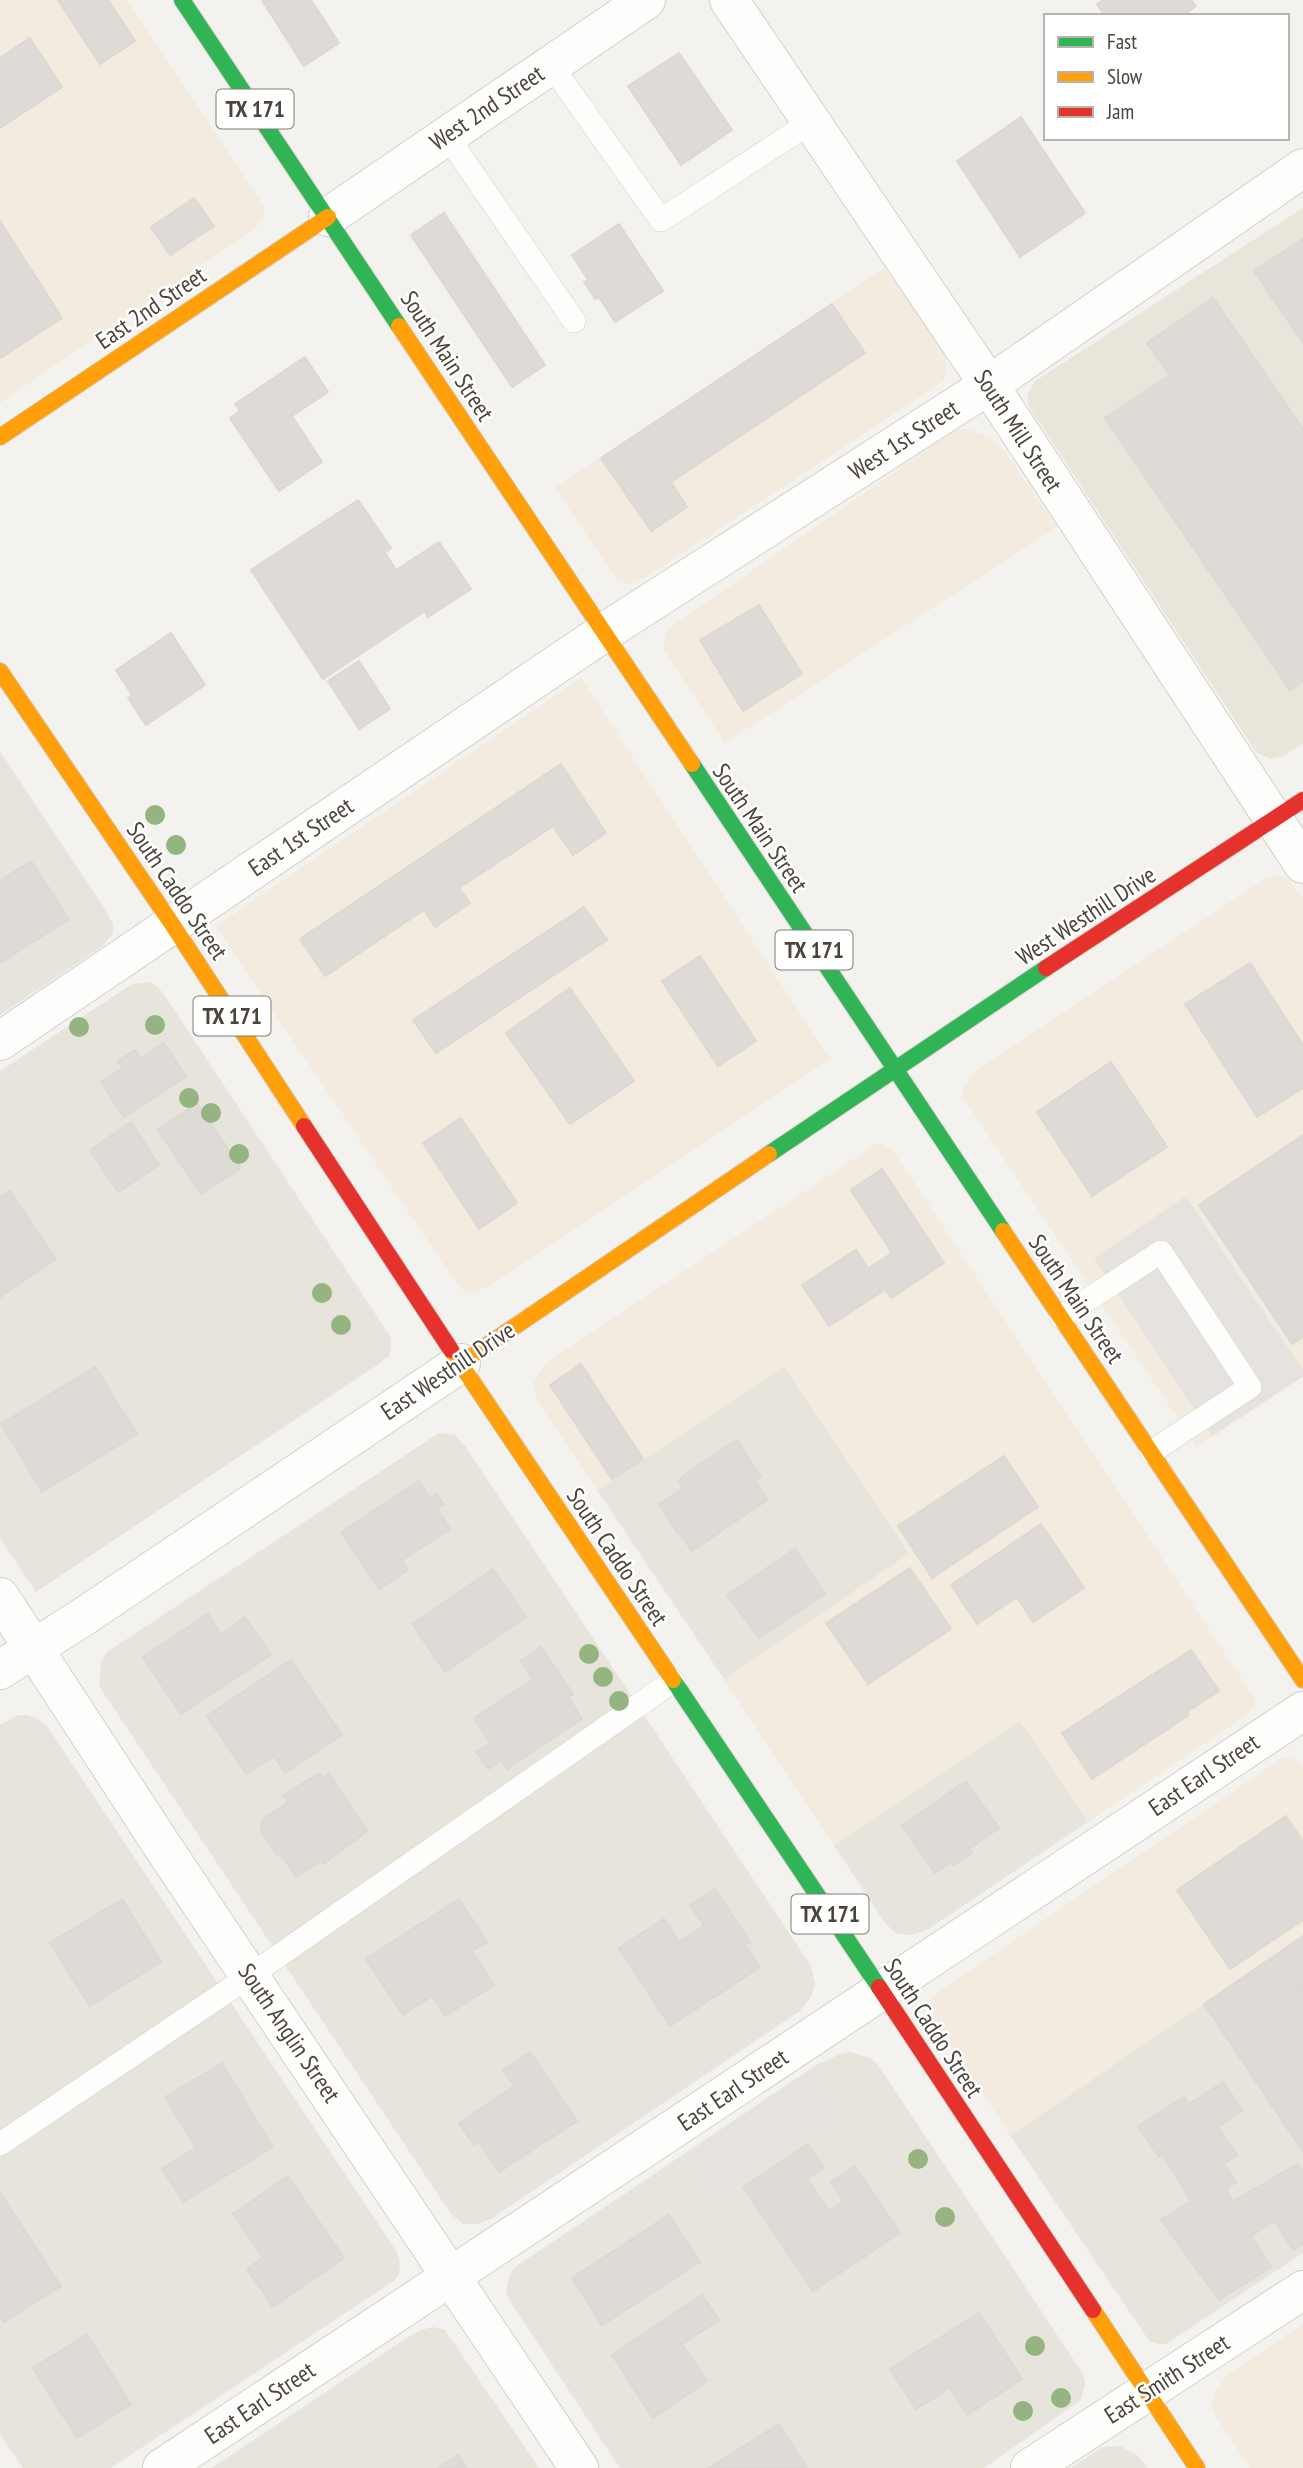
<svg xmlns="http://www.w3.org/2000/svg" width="1303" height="2468" font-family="'PT Sans Narrow',sans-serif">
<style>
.residential{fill:#e7e4dc}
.commercial{fill:#f3ebdf}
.education{fill:#eae5da}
.parking{fill:#e6e3df}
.building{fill:#dedbd6;stroke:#dcd9d4;stroke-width:2}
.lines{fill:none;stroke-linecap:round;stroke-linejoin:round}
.lane-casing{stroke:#d2d0cb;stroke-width:24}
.street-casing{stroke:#d2d0cb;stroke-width:40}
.fast-casing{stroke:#d3cfc5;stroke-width:18}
.slow-casing{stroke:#d3cfc5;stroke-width:18}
.jam-casing{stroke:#d3cfc5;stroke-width:18}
.lane{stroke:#fdfdfc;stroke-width:23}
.street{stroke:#fdfdfc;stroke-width:38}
.fast{stroke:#30b455;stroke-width:16}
.slow{stroke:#ff9f0a;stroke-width:16}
.jam{stroke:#e5322d;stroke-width:16}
.tree{fill:#96b382}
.labels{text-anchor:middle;stroke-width:5;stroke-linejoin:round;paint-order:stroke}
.shield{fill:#fff;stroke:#817c74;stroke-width:2}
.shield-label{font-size:23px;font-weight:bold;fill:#4b4439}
.street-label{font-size:24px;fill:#4b4439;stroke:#fff}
</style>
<rect width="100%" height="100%" fill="#f4f2ee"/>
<!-- residential -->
<g class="residential">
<path d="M0,751L103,906L113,924V933L104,945L0,1015Z"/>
<path d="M150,982L158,987L165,996L301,1202L390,1336L391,1345L389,1356L377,1365L36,1592L0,1538V1071L132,984Z"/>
<path d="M784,1367L909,1554L724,1679L597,1490Z"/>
<path d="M439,1433L455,1435L465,1446L811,1966L815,1984L811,1997L800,2011L491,2219L477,2224H463L451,2214L99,1686L101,1662L107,1652Z"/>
<path d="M18,1715H27L38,1719L47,1726L398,2254L400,2264L399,2274L394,2281L111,2468H23L0,2434V1725Z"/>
<path d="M1020,1721L1088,1822L927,1930L910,1935L897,1934L885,1923L834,1845Z"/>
<path d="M1204,2004L1303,2152V2253L1166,2344H1158L1150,2342L1010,2135Z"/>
<path d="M850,2052L870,2058L878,2065L1083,2374L1085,2383L1081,2400L984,2468H620L513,2306L506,2292L509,2277L514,2268L524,2261L818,2064L840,2054Z"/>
<path d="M433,2327L445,2330L539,2468H212L405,2339L421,2330Z"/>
<path d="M1120,2446L1137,2455L1148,2468H1071L1103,2447Z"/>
</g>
<!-- commercial -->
<g class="commercial">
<path d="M0,0H127L264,207L263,218L256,228L0,403Z"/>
<path d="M884,268L940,344L946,358L947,369L944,381L643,579L627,584L617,580L555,488Z"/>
<path d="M968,429L991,438L1005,451L1057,527L725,743L663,649L666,633L675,624L954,431Z"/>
<path d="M581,678L830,1059L491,1285L470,1294L461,1289L454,1280L216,926Z"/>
<path d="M1280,876L1287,877L1303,899V1377L1197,1447L962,1096L964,1087L973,1073L1268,877Z"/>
<path d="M876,1144H881L892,1149L1255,1699L1253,1707L1244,1717L1088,1822L1020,1721L834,1845L724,1679L909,1554L784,1367L597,1490L540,1405L535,1394L533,1384L546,1363Z"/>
<path d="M1291,1758L1303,1764V2152L1204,2004L1010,2135L928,2009L929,2000L948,1985L1281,1759Z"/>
<path d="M1303,2325V2468H1250L1217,2418L1211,2407L1214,2394L1228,2374Z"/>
</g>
<!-- education -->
<path class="education" d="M1303,208V743L1284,756L1270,759L1256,752L1041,425L1029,407L1027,396L1035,381Z"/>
<!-- parking -->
<g class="parking">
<path d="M1183,1198L1188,1199L1303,1370V1376L1212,1436L1094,1258Z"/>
<path d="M808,2072L839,2117L716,2198L686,2154Z"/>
</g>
<!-- building -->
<g class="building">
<path d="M58,0H108L135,41L100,64Z"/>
<path d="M262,0H311L339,43L304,66Z"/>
<path d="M1103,0H1191L1196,6L1182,16H1105L1097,4Z"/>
<path d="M30,38L62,87L0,128V63L2,62L0,58Z"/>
<path d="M679,53L732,130L681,165L628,86Z"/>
<path d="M1021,117L1085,213L1020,257L957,161Z"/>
<path d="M194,198L214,226L170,255L151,227Z"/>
<path d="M444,213L545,365L512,387L411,235Z"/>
<path d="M0,221L62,318L0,358Z"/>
<path d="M619,224L663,291L615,322L599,297L595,299L584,282L588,280L572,255Z"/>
<path d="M1303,239V343L1254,271Z"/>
<path d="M1213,298L1303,429V681L1290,690L1105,418L1170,375L1147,343Z"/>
<path d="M832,304L865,353L671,482L687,507L651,531L601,458Z"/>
<path d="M305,357L328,392L292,416L322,462L279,491L230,418L240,411L235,404Z"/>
<path d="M358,500L391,548L385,553L396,570L439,542L471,589L428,617L425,611L323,679L251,570Z"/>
<path d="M759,605L802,674L743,711L700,640Z"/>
<path d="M171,633L205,685L146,725L128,698L132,695L116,670Z"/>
<path d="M359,661L390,709L359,729L328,681Z"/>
<path d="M561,764L606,833L573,855L553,826L459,888L470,903L435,927L424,910L325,976L300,939Z"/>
<path d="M31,861L69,919L0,963V881Z"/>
<path d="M584,907L607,940L436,1053L413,1020Z"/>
<path d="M700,956L756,1041L718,1066L662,981Z"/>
<path d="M1250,963L1303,1045V1088L1257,1117L1185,1004Z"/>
<path d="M570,988L634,1081L570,1124L506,1033Z"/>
<path d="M164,1043L186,1077L124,1117L101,1082L123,1068L118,1061L135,1050L141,1059Z"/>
<path d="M1111,1062L1167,1147L1092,1196L1037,1112Z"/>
<path d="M197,1103L241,1168L201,1194L158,1130Z"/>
<path d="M461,1118L517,1203L479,1229L423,1143Z"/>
<path d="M131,1122L159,1165L118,1192L90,1150Z"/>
<path d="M1303,1135V1337L1292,1344L1199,1205Z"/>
<path d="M882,1169L944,1263L891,1298L870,1267L892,1253L851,1190Z"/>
<path d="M10,1191L56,1259L0,1297V1197Z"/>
<path d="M856,1250L883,1291L829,1326L802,1285Z"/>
<path d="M581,1364L643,1459L612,1479L550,1385Z"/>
<path d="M95,1367L137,1434L42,1492L1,1424Z"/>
<path d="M737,1440L761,1477L755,1481L767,1500L692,1551L680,1533L678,1534L659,1504L683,1488L679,1480L691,1470Z"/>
<path d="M1004,1456L1038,1507L932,1578L898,1526Z"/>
<path d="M419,1481L430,1499L437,1494L444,1504L437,1509L450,1529L402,1560L408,1570L379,1589L341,1532Z"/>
<path d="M1041,1524L1084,1588L1033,1622L1017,1597L977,1624L951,1585Z"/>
<path d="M795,1549L825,1594L759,1638L727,1595Z"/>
<path d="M910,1568L951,1629L868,1684L826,1623Z"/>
<path d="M493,1569L526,1617L445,1672L412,1624Z"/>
<path d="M208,1614L221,1634L245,1617L271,1655L181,1714L143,1657Z"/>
<path d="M541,1647L573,1694L568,1697L582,1719L507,1769L501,1761L488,1769L476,1752L490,1743L474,1718L533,1679L521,1661Z"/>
<path d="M1191,1650L1219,1691L1187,1712L1189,1715L1092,1779L1062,1733Z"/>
<path d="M291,1660L342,1735L285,1773L274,1756L246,1774L207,1716Z"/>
<path d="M319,1773L322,1779L329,1774L367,1831L323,1864L321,1861L296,1877L280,1853L277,1855L261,1831L263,1819L288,1802L283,1796Z"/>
<path d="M966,1781L999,1828L969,1849L972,1853L954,1865L951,1862L935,1873L902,1826Z"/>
<path d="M1286,1816L1303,1841V1920L1230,1969L1177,1890Z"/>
<path d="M715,1889L750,1942L745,1945L760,1967L670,2026L619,1948L664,1919L679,1942L704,1926L690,1905Z"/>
<path d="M122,1899L161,1962L90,2006L50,1943Z"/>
<path d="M459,1899L487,1942L472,1951L494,1985L445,2016L432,1996L403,2015L366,1959Z"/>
<path d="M1303,1936V2152L1204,2004Z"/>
<path d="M1278,1956L1299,1987L1267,2010L1245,1980Z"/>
<path d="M530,2052L577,2121L499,2172L479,2142L474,2145L459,2123L514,2086L503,2070Z"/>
<path d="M222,2063L273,2147L183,2202L162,2168L196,2148L165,2097Z"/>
<path d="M1224,2082L1242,2111L1218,2127L1237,2155L1224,2164L1236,2182L1226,2189L1233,2201L1298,2164L1303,2171V2244L1293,2250L1275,2221L1251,2236L1271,2267L1219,2300L1161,2220L1191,2201L1162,2154L1159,2157L1138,2126L1184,2097L1189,2104Z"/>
<path d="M808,2144L824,2168L807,2178L829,2211L844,2201L831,2182L855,2166L900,2233L813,2291L743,2187Z"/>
<path d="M288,2176L344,2258L273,2307L247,2269L263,2258L233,2214Z"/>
<path d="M0,2193L61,2286L4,2322L0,2315Z"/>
<path d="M669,2215L700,2262L602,2325L572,2278Z"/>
<path d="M702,2295L719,2320L682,2344L707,2381L653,2418L612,2355Z"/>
<path d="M979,2313L1022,2379L967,2415L950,2388L916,2409L890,2369Z"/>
<path d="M87,2334L131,2405L77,2438L33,2368Z"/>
<path d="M779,2424L807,2468H709Z"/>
<path d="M458,2455L466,2468H439Z"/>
</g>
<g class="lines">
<defs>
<g id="lane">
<path d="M551,65L661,220L811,122"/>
<path d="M447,136L574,321"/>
<path d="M1061,1317L1161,1252L1250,1387L1151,1452"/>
<path d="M0,2144L251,1975L673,1681"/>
</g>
<g id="street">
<path d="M729,0L989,385L1303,864"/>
<path d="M328,217L646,0"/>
<path d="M0,1041L603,633L989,385L1303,168"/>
<path d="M0,1597L163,1847L579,2468"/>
<path d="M0,1670L83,1617L461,1363"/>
<path d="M162,2468L1303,1711"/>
<path d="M1030,2468L1303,2290"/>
</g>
<g id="fast">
<path d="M182,0L399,326"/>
<path d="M692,764L1003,1231"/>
<path d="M769,1154L1046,968"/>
<path d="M673,1680L879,1987"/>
</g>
<g id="slow">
<path d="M399,326L692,764"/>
<path d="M0,437L328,217"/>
<path d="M0,671L172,924L304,1126"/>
<path d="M1003,1231L1303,1680"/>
<path d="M451,1350L673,1680"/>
<path d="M461,1363L769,1154"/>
<path d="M1093,2310L1197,2468"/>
</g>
<g id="jam">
<path d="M1046,968L1303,800"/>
<path d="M304,1126L451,1350"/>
<path d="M879,1987L1093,2310"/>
</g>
</defs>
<!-- lane casing -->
<use href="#lane" class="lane-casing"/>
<!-- street casing -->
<use href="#street" class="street-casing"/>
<!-- fast casing -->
<use href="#fast" class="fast-casing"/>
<!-- slow casing -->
<use href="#slow" class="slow-casing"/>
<!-- jam casing -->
<use href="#jam" class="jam-casing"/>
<!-- lane -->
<use href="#lane" class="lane"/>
<!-- street -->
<use href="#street" class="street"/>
<!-- fast -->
<use href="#fast" class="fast"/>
<!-- slow -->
<use href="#slow" class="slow"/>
<!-- jam -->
<use href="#jam" class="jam"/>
</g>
<!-- trees -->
<g class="tree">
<circle cx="155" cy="815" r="10"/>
<circle cx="176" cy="845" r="10"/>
<circle cx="155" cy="1025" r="10"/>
<circle cx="79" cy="1027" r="10"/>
<circle cx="189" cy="1098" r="10"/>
<circle cx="211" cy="1113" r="10"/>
<circle cx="239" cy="1154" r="10"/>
<circle cx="322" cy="1293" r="10"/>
<circle cx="341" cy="1325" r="10"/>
<circle cx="589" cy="1654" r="10"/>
<circle cx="603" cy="1677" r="10"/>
<circle cx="619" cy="1701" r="10"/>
<circle cx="918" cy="2159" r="10"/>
<circle cx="945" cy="2217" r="10"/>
<circle cx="1035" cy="2346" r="10"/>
<circle cx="1061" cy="2398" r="10"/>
<circle cx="1023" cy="2411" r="10"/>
</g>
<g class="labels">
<!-- shield labels -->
<g class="shield">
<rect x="216.5" y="89.5" width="77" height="39" rx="5"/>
<rect x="775.5" y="930.5" width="77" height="39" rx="5"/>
<rect x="193.5" y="996.5" width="77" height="39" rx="5"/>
<rect x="791.5" y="1894.5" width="77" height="39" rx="5"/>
</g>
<g class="shield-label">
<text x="255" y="117">TX 171</text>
<text x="814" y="958">TX 171</text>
<text x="232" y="1024">TX 171</text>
<text x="830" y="1922">TX 171</text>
</g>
<!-- street labels -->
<g class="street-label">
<text transform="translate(487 108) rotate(-34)" y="8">West 2nd Street</text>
<text transform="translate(151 308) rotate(-34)" y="8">East 2nd Street</text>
<text transform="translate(447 356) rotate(57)" y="8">South Main Street</text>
<text transform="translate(1018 431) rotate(57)" y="8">South Mill Street</text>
<text transform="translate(904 440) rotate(-33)" y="8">West 1st Street</text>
<text transform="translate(760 828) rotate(56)" y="8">South Main Street</text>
<text transform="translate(301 837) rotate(-34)" y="8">East 1st Street</text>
<text transform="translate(177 891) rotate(56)" y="8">South Caddo Street</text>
<text transform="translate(1086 916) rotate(-33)" y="8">West Westhill Drive</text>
<text transform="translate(1076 1299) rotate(56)" y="8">South Main Street</text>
<text transform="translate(448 1371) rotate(-34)" y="8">East Westhill Drive</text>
<text transform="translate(617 1557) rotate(56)" y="8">South Caddo Street</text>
<text transform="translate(1204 1775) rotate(-34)" y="8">East Earl Street</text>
<text transform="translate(933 2028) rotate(57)" y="8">South Caddo Street</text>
<text transform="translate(289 2033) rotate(56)" y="8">South Anglin Street</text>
<text transform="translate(733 2090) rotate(-34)" y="8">East Earl Street</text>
<text transform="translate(1167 2379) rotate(-33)" y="8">East Smith Street</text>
<text transform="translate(260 2403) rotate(-34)" y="8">East Earl Street</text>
</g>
</g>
<!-- legend -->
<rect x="1044" y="14" width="245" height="126" fill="#ffffff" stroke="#b7b4b0" stroke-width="2"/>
<rect x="1058" y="37" width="35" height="10" fill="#30b455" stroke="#b7b4b0" stroke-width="2"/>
<text x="1107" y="49" font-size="21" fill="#4b4439">Fast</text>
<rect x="1058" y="72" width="35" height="10" fill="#ff9f0a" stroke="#b7b4b0" stroke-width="2"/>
<text x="1107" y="84" font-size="21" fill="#4b4439">Slow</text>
<rect x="1058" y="107" width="35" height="10" fill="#e5322d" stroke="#b7b4b0" stroke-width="2"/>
<text x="1107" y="119" font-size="21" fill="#4b4439">Jam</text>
</svg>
